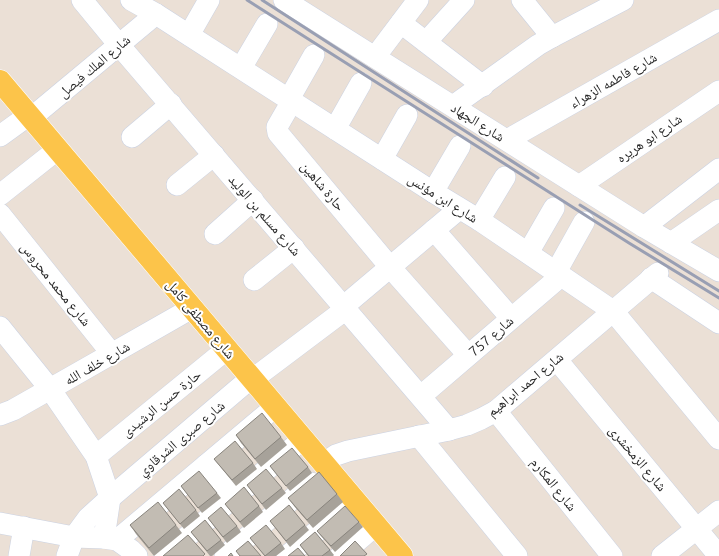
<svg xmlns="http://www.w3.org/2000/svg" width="719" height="556" font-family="Ubuntu,'Noto Naskh Arabic',sans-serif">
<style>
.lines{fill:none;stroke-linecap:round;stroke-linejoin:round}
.minor-casing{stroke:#cbd2e2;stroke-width:22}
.major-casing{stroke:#fff;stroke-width:23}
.minor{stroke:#fff;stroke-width:21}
.major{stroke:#fcc44a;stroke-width:22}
.rail{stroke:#999fb3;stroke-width:3}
.wall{fill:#a7a29a}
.building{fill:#c2bcb3;stroke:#88847d}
.labels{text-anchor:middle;stroke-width:4;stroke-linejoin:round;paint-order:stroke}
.street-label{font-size:14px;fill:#272727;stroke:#fff}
</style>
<rect width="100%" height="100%" fill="#ebe0d6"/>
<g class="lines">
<defs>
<g id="minor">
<path d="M82,0L119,45L449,430"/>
<path d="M131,0L156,14L433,192L479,220L613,311L719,439"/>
<path d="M284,0L644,227L719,271"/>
<path d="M522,0L552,37"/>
<path d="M401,23L483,86"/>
<path d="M189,35L209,0"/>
<path d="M426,42L464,0"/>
<path d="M375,57L418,0"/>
<path d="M241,68L267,24"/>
<path d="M289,99L314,55"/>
<path d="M292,101L277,127L278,133L390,267L468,355"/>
<path d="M453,106L538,45L552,37L623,0"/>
<path d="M31,118L156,14"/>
<path d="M335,129L361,83"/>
<path d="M0,136L29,115"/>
<path d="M132,137L171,104"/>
<path d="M507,140L719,20"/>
<path d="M382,159L407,115"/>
<path d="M177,185L214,155"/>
<path d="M579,186L719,91"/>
<path d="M433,192L460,146"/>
<path d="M0,195L58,149"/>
<path d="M0,214L112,354"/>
<path d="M479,220L505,177"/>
<path d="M644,227L719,169"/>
<path d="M434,230L511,318"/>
<path d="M215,234L253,200"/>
<path d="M671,243L719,210"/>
<path d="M528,253L554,208"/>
<path d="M556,272L584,222"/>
<path d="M651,278L719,323"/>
<path d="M254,280L294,248"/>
<path d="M344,306L459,209"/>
<path d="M0,327L50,389L96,456L110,498L104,538"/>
<path d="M557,360L719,556"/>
<path d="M253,379L346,309"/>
<path d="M421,396L561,276"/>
<path d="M496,411L612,556"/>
<path d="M0,415L13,410L50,389L192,308"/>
<path d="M419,436L517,556"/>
<path d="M96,456L227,349"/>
<path d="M324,463L336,455L348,451L449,430L467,425L481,419L496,411L658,273"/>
<path d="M206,465L234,498"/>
<path d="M0,523L74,537L104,538L117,540L131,550L137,556"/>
<path d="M117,540L275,407"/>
<path d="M19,556L24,527"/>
<path d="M67,556L74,537L88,518L110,498L251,378"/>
<path d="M164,556L303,439"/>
<path d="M225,556L311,483"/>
<path d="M287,556L339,513"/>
<path d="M340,556L376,525"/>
<path d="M662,556L719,511"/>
</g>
<path id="major" d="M0,81L402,556"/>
</defs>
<!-- minor casing -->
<use href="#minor" class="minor-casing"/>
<!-- major casing -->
<use href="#major" class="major-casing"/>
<!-- minor -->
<use href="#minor" class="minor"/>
<!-- major -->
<use href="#major" class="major"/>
<!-- rail -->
<g class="rail">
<path d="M247,0L629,243L719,298"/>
<path d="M262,0L538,178"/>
<path d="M580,205L719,291"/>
</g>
</g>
<!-- wall -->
<g class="wall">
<path d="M236,435L281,437L287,445L261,467L241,443Z"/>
<path d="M214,459L253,463L257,469L236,486Z"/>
<path d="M270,466L308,467L312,473L290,491Z"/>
<path d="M247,485L282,488L286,493L266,510Z"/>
<path d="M181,486L217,493L221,498L202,513Z"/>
<path d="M337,494L343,502L313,528L294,506L288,498Z"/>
<path d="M163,503L196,510L200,516L184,529Z"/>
<path d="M225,504L259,506L263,512L244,528Z"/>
<path d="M208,518L237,526L241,532L227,543Z"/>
<path d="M270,521L305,525L309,530L290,547Z"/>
<path d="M359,522L363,527L335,552L321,536L317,531Z"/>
<path d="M130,525H176L182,533L154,556L136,534Z"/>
<path d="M191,532L221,540L225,545L212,556H210Z"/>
<path d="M250,538L281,543L285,549L276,556H265Z"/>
<path d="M300,545L330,550L334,555L333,556H308Z"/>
</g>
<!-- building -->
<g class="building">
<path d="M262,413L281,437L255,459L236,435Z"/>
<path d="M235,441L253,463L232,480L214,459Z"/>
<path d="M292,448L308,467L286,486L270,466Z"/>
<path d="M266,469L282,488L262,504L247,485Z"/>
<path d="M199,471L217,493L198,508L181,486Z"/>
<path d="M319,472L337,494L307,520L288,498Z"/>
<path d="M244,487L259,506L240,522L225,504Z"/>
<path d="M179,489L196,510L180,524L163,503Z"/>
<path d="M158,502L176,525L149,548L130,525Z"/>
<path d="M289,505L305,525L286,541L270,521Z"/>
<path d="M345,506L359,522L331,546L317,531Z"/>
<path d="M221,507L237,526L223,537L208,518Z"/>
<path d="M205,520L221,540L207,551L191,532Z"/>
<path d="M266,525L281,543L265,556L250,538Z"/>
<path d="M315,532L330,550L322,556H309L300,545Z"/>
<path d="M188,535L205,554L203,556H163Z"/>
<path d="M248,541L261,556H240L236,551Z"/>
<path d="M355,541L367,554L364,556H340Z"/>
<path d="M298,548L305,556H288Z"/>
<path d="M231,553L233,556H228Z"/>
</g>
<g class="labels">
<!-- street labels -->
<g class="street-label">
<text transform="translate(94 66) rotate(-40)" y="5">شارع الملك فيصل</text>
<text transform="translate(613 80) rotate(-30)" y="5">شارع فاطمه الزهراء</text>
<text transform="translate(478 122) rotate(32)" y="5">شارع الجهاد</text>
<text transform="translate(649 138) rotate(-34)" y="5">شارع ابو هريره</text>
<text transform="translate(323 186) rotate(50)" y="5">حارة شاهين</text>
<text transform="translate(443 198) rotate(32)" y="5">شارع ابن مؤنس</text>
<text transform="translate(265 215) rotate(49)" y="5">شارع مسلم بن الوليد</text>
<text transform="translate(56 284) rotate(51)" y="5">شارع محمد محروس</text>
<text transform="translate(201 319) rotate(50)" y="5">شارع مصطفى كامل</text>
<text transform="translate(491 336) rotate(-41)" y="5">شارع 757</text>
<text transform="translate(97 363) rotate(-30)" y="5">شارع خلف الله</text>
<text transform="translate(525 384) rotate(-39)" y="5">شارع احمد ابراهيم</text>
<text transform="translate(161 403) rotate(-39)" y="5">حارة حسن الرشيدى</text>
<text transform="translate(181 438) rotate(-40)" y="5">شارع صبرى الشرقاوي</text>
<text transform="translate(638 458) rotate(50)" y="5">شارع الزمخشرى</text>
<text transform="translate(554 484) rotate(51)" y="5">شارع المكارم</text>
</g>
</g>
</svg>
